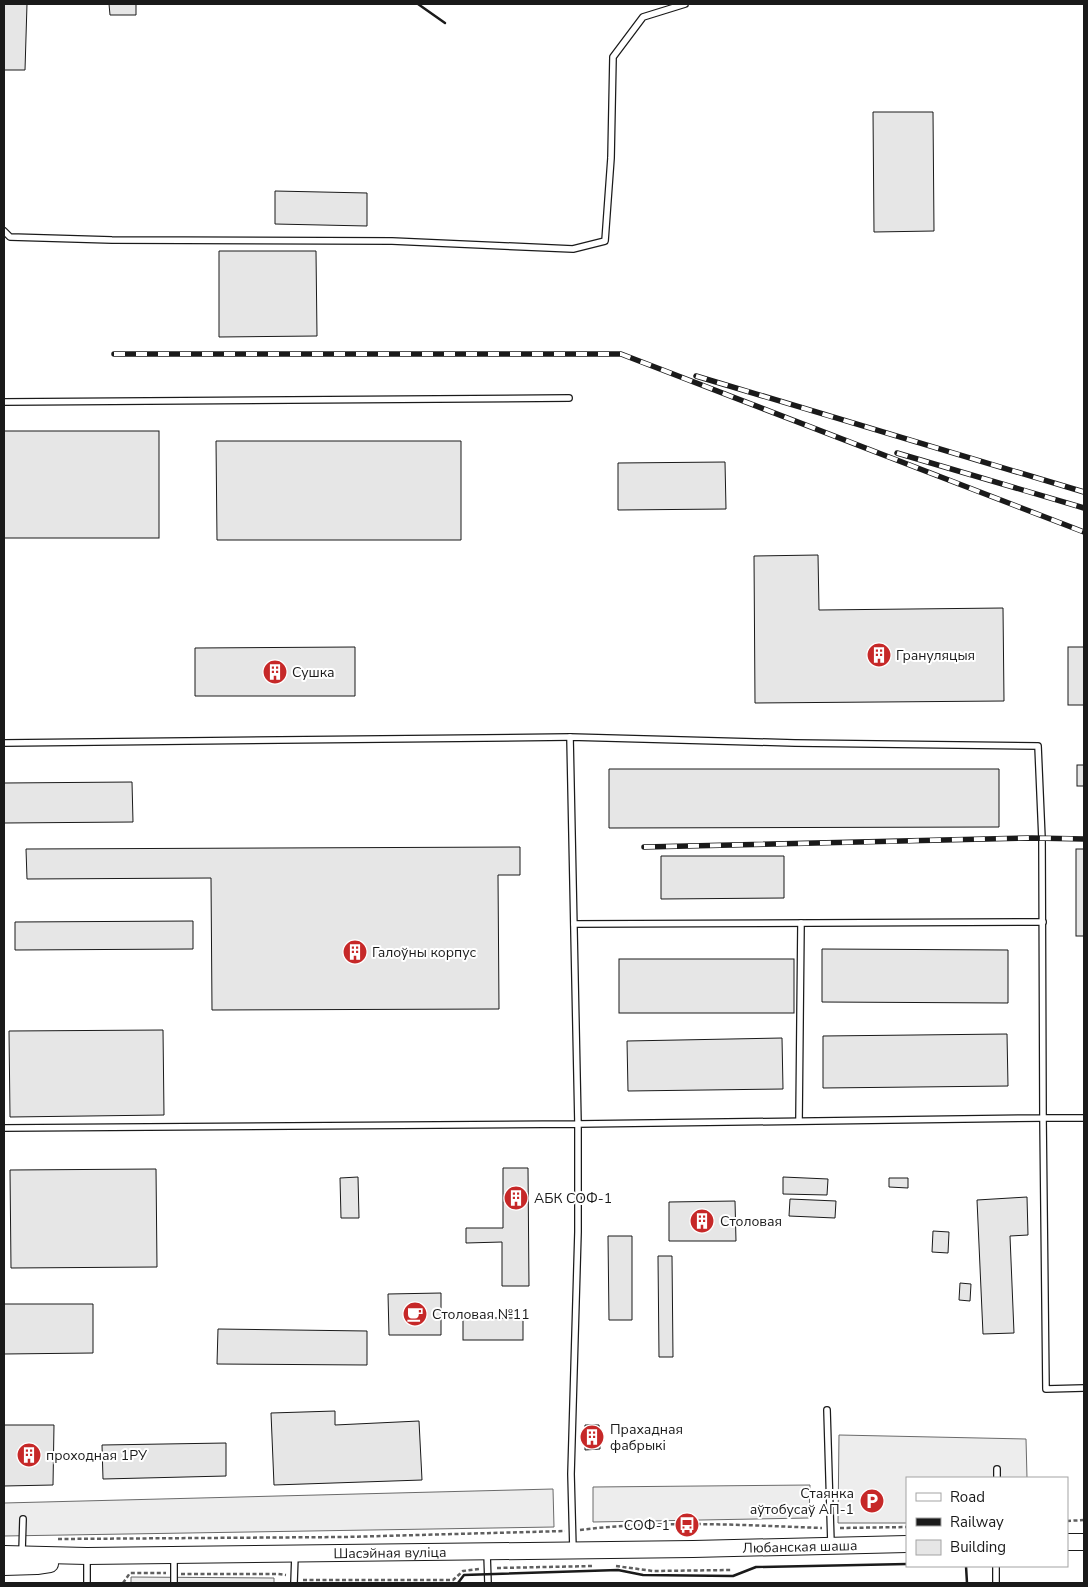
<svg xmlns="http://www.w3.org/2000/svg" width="1088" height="1587" font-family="'Nunito Sans',sans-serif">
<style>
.built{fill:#ededed;stroke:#6a6a6a}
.building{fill:#e6e6e6;stroke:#1a1a1a}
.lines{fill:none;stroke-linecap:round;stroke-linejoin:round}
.service-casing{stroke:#1a1a1a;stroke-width:8}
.secondary-casing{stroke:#1a1a1a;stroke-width:18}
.path{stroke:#5f5f5f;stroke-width:2.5;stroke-dasharray:4 2.5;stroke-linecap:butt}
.service{stroke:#fff;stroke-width:5.5}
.secondary{stroke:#fff;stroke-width:16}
.rail-casing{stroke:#1a1a1a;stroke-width:5.5}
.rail{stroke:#fff;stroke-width:4;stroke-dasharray:11;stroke-linecap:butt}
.wall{stroke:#1a1a1a;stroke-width:2.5}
.labels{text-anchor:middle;stroke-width:4;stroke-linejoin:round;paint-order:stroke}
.poi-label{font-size:14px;fill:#1a1a1a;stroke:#fff;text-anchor:start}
.street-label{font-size:14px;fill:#1a1a1a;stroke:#fff}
</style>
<rect width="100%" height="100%" fill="#fff"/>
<!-- built -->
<g class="built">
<path d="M839,1435L1026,1439L1027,1478H907V1523H838Z"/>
<path d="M810,1485L809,1518L593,1522V1487Z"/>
<path d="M553,1489L554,1527L4,1536V1503Z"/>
<path d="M131,1577L274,1578V1583H131Z"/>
</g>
<!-- building -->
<g class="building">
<path d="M4,4H27L25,70H4Z"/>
<path d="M109,4H136V15H110Z"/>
<path d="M873,112H933L934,231L874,232Z"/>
<path d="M275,191L367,193V226L275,224Z"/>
<path d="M219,251H316L317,336L219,337Z"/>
<rect x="4" y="431" width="155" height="107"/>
<path d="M216,441H461V540H217Z"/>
<path d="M725,462L726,509L618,510V463Z"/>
<path d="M818,555L819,610L1003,608L1004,701L755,703L754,556Z"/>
<path d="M355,647V696H195V648Z"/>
<rect x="1068" y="647" width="16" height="58"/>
<rect x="1077" y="765" width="7" height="21"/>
<path d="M609,769H999V827L609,828Z"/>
<path d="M132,782L133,822L4,823V783Z"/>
<path d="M520,847V875H498L499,1009L212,1010L211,878L27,879L26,849Z"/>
<rect x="1076" y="849" width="8" height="87"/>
<path d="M661,856H784V898L661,899Z"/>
<path d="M193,921V949L15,950V922Z"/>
<path d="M822,949L1008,950V1003L822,1002Z"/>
<rect x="619" y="959" width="175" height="54"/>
<path d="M163,1030L164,1115L10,1117L9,1031Z"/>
<path d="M1007,1034L1008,1086L823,1088V1036Z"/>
<path d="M782,1038L783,1089L628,1091L627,1041Z"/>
<path d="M503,1168H528L529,1286H502V1242L466,1243V1228H503Z"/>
<path d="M156,1169L157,1267L11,1268L10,1170Z"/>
<path d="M358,1177L359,1218H341L340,1178Z"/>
<path d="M783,1177L828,1179L827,1195L783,1194Z"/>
<path d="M889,1178H908V1188L889,1187Z"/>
<path d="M1027,1197L1028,1235L1010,1236L1014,1333L983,1334L977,1200Z"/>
<path d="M790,1199L836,1201L835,1218L789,1216Z"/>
<path d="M735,1201L736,1241H669V1202Z"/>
<path d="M933,1231L949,1232L948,1253L932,1252Z"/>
<path d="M608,1236H632V1320H609Z"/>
<path d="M658,1256H672L673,1357H659Z"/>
<path d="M960,1283L971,1284L970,1301L959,1300Z"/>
<path d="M441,1293V1335H389L388,1294Z"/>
<path d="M4,1304H93V1353L4,1354Z"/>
<rect x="463" y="1318" width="60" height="22"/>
<path d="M218,1329L367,1331V1365L217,1364Z"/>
<path d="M335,1411V1425L419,1421L422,1480L274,1485L271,1413Z"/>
<path d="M4,1425H54L53,1485L4,1486Z"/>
<path d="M585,1425H599L600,1449L585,1450Z"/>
<path d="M226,1443V1476L103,1479L102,1445Z"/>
</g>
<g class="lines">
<defs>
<g id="service">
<path d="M4,231L10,237L112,240L392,241L573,249L605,241L611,158L613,57L643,17L685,4"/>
<path d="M4,402L569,398"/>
<path d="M4,743L570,737"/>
<path d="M574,924L1043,922"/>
<path d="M1084,1118H1043L1046,1389L1084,1388"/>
<path d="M799,1121L801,923"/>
<path d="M4,1128L578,1124L1043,1118L1042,839L1038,746L795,743L570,737L578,1124V1232L571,1474L573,1550"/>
<path d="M827,1410L831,1544"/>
<path d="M997,1469V1478"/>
<path d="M22,1552L23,1519"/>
<path d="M487,1553L488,1583"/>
<path d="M87,1559V1583"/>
<path d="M996,1566V1583"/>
<path d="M174,1583V1555"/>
<path d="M294,1583L295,1555"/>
</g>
<g id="secondary">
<path d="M1067,1542H1084"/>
<path id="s1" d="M4,1554L87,1556L693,1549L907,1544"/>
<path d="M4,1567L37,1566L50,1564"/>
</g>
</defs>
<!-- service casing -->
<use href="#service" class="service-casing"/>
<!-- secondary casing -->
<use href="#secondary" class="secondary-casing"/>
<!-- path -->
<g class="path">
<path d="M1067,1521L1084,1520"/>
<path d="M840,1528L907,1527"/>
<path d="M580,1530C660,1520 742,1525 822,1528"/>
<path d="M58,1539L345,1537L565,1531"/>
<path d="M616,1566L653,1571L732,1570"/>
<path d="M497,1568L594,1566"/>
<path d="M181,1574H278L286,1575"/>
<path d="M303,1580H453L463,1571L479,1569"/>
<path d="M123,1583L130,1573H166"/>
</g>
<!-- service -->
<use href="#service" class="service"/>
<!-- secondary -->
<use href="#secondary" class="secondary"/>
<defs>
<g id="rail">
<path d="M114,354H621L1084,532"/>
<path d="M696,376L1084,492"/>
<path d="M897,453L1084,508"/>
<path d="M644,847L1032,838L1084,839"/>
</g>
</defs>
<!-- rail casing -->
<use href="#rail" class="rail-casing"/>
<!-- rail -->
<use href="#rail" class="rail"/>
<!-- wall -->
<g class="wall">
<path d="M418,4L445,23"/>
<path d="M966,1566L967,1583"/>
<path d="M458,1583L464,1575L618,1570L643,1575L733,1576L756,1567L907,1564"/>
</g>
</g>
<!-- icons -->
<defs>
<symbol id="building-disc" viewBox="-11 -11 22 22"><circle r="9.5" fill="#c62828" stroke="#fff"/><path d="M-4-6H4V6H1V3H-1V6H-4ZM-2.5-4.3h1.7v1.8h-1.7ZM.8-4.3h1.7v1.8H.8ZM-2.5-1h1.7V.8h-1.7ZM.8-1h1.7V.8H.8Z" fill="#fff"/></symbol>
<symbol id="cafe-disc" viewBox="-11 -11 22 22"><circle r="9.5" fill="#c62828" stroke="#fff"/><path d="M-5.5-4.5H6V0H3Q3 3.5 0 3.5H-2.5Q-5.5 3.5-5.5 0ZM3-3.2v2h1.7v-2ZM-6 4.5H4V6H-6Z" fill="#fff"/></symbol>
<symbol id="parking-disc" viewBox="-11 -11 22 22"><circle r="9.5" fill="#c62828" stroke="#fff"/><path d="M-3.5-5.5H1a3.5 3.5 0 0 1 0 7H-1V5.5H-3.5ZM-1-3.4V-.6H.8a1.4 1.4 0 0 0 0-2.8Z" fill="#fff"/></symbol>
<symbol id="bus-disc" viewBox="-11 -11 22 22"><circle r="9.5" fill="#c62828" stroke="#fff"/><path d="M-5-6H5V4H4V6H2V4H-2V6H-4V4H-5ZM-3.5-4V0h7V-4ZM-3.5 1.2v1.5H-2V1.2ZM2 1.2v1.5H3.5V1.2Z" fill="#fff"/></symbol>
</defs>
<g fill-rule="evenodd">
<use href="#building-disc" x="865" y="641" width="28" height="28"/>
<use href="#building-disc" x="261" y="658" width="28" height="28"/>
<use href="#building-disc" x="341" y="938" width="28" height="28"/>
<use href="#building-disc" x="502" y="1184" width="28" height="28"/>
<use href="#building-disc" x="688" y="1207" width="28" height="28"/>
<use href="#cafe-disc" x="401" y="1300" width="28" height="28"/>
<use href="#building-disc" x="578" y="1423" width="28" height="28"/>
<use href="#building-disc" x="15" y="1441" width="28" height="28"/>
<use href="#parking-disc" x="858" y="1487" width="28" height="28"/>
<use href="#bus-disc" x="673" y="1511" width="28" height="28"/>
</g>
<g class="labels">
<!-- poi labels -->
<g class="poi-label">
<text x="896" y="660">Грануляцыя</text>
<text x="292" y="677">Сушка</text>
<text x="372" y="957">Галоўны корпус</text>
<text x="534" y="1203">АБК СОФ-1</text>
<text x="720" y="1226">Столовая</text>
<text x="432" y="1319">Столовая №11</text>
<text x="610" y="1434">Прахадная<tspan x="610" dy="16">фабрыкі</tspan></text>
<text x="46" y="1460">проходная 1РУ</text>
<text x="854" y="1498" text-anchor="end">Стаянка<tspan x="854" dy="16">аўтобусаў АП-1</tspan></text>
<text x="670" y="1530" text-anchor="end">СОФ-1</text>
</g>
<!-- street labels -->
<g class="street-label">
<text dy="5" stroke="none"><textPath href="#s1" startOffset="796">Любанская шаша</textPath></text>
<text dy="5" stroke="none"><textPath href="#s1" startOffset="386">Шасэйная вуліца</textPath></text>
</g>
</g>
<!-- border -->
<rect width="1088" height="1587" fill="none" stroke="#1a1a1a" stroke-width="10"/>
<!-- legend -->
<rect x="906" y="1477" width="162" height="90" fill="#ffffff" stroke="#a3a3a3"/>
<rect x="916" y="1493" width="25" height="8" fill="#ffffff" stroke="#a3a3a3"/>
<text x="950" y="1502" font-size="15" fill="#1a1a1a">Road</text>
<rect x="916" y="1518" width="25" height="8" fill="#1a1a1a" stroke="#a3a3a3"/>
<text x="950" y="1527" font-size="15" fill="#1a1a1a">Railway</text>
<rect x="916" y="1540" width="25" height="15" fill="#e6e6e6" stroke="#a3a3a3"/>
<text x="950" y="1552" font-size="15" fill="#1a1a1a">Building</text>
</svg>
